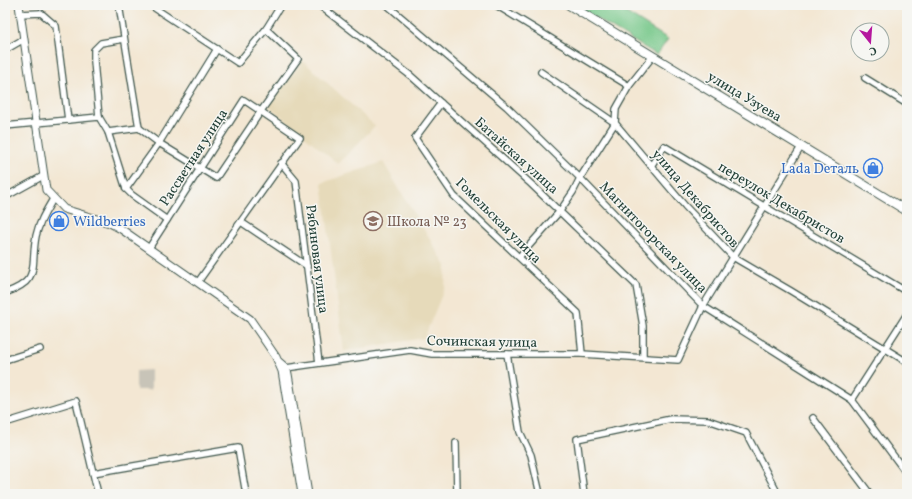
<svg xmlns="http://www.w3.org/2000/svg" width="912" height="499" font-family="Vollkorn,serif">
<style>
.built{fill:#e6daba}
.industrial{fill:#c8c4b8}
.green{fill:#77c88a;stroke:#4b825f}
.lines{fill:none;stroke-linecap:round;stroke-linejoin:round}
.minor-casing{stroke:#3f564c;stroke-width:8}
.tertiary-casing{stroke:#3f564c;stroke-width:9}
.secondary-casing{stroke:#3f564c;stroke-width:10}
.minor{stroke:#fff;stroke-width:5.5}
.tertiary{stroke:#fff;stroke-width:7}
.secondary{stroke:#fff;stroke-width:8}
.labels{text-anchor:middle;stroke-width:3;stroke-linejoin:round;paint-order:stroke}
.street-label{font-size:14px;fill:#1f3d34;stroke:#f6f6f2}
.shop-label{font-size:14px;fill:#366cbe;stroke:#f6f6f2;text-anchor:end}
.education-label{font-size:14px;fill:#785e54;stroke:#f6f6f2;text-anchor:start}
</style>
<rect width="100%" height="100%" fill="#f6f6f2"/>
<filter id="ink" filterUnits="userSpaceOnUse"><feTurbulence type="fractalNoise" baseFrequency=".025" numOctaves="2"/><feDisplacementMap in="SourceGraphic" scale="8" xChannelSelector="R" yChannelSelector="G"/><feConvolveMatrix kernelMatrix="1 2 1 2 8 2 1 2 1" color-interpolation-filters="sRGB"/></filter>
<filter id="wash" filterUnits="userSpaceOnUse"><feTurbulence type="fractalNoise" baseFrequency=".012" numOctaves="4" result="noise"/><feDisplacementMap in="SourceGraphic" scale="16" xChannelSelector="R" yChannelSelector="G"/><feGaussianBlur stdDeviation="0.9" result="paint"/><feColorMatrix in="noise" values="0 0 0 0 0 0 0 0 0 0 0 0 0 0 0 0 0 1.4 0 .05"/><feComposite in="paint" operator="in"/></filter>
<g filter="url(#wash)">
<rect width="100%" height="100%" fill="#f3e7d3"/>
<!-- built -->
<g class="built">
<path d="M303,61L375,126L338,164L268,105Z"/>
<path d="M383,162L446,266L445,287L424,338L344,351L322,183Z"/>
</g>
<!-- industrial -->
<path class="industrial" d="M151,370V390H136V371Z"/>
<!-- green -->
<path class="green" d="M574,5H614L668,39L657,55Z"/>
</g>
<g filter="url(#ink)">
<g class="lines">
<defs>
<g id="minor">
<path d="M119,5L139,128"/>
<path d="M150,5L238,63L266,29L281,5"/>
<path d="M319,5L411,76L531,184L636,285L643,326V357"/>
<path d="M387,5L507,107L580,178L703,306L852,400L907,474"/>
<path d="M496,5L629,86"/>
<path d="M20,14L41,13L56,26L68,120"/>
<path d="M124,39L101,43L94,50V61L99,117L108,132L126,189L132,195L167,220"/>
<path d="M5,50L24,39"/>
<path d="M541,72L615,123L685,206L733,257L791,291L907,362"/>
<path d="M865,78L907,104"/>
<path d="M441,103L415,138L454,196L578,313L582,354"/>
<path d="M5,126L99,117"/>
<path d="M108,132L139,128L159,143L216,178L261,111L298,59L266,29"/>
<path d="M281,163L296,181L319,363"/>
<path d="M651,166L664,146L907,292"/>
<path d="M126,189L159,143L217,49"/>
<path d="M5,197L43,176"/>
<path d="M241,222L307,266"/>
<path d="M149,248L244,100L300,138L198,282"/>
<path d="M519,257L560,211L573,192L580,178L615,123L616,109L629,86L653,56"/>
<path d="M5,293C42,280 30,267 36,236C39,222 46,211 53,199"/>
<path d="M507,354L520,432L531,455L540,494"/>
<path d="M5,360L40,349"/>
<path d="M286,368L410,350L432,354H582L678,360L703,306L801,147"/>
<path d="M852,400L907,314"/>
<path d="M813,418L870,494"/>
<path d="M5,423L76,401L98,494"/>
<path d="M456,443L457,494"/>
<path d="M93,473L238,448L246,494"/>
<path d="M584,494L577,439L671,419L708,420L746,433L778,494"/>
</g>
<g id="tertiary">
<path d="M19,5L46,190L64,209L110,223L121,229L250,319L276,357L282,371L302,494"/>
<path d="M279,362L286,368L288,374L308,494"/>
</g>
<path id="secondary" d="M569,5L907,211"/>
</defs>
<!-- minor casing -->
<use href="#minor" class="minor-casing"/>
<!-- tertiary casing -->
<use href="#tertiary" class="tertiary-casing"/>
<!-- secondary casing -->
<use href="#secondary" class="secondary-casing"/>
<!-- minor -->
<use href="#minor" class="minor"/>
<!-- tertiary -->
<use href="#tertiary" class="tertiary"/>
<!-- secondary -->
<use href="#secondary" class="secondary"/>
</g>
</g>
<!-- icons -->
<defs>
<symbol id="shop-ring" viewBox="-11 -11 22 22"><circle r="9.5" fill="#f6f6f2" stroke="#3f7fe0" stroke-width="1.5"/><path d="M-5-2.5h2.3a2.7 3.5 0 0 1 5.4 0H5L5.5 6h-11ZM-1.5-2.5h3a1.5 2.3 0 0 0-3 0Z" fill="#3f7fe0"/></symbol>
<symbol id="school-ring" viewBox="-11 -11 22 22"><circle r="9.5" fill="#f6f6f2" stroke="#8d6e63" stroke-width="1.5"/><path d="M0-5L7-2L0 1L-7-2ZM-4 1L0 2.5L4 1V4Q0 6-4 4Z" fill="#8d6e63"/></symbol>
</defs>
<g fill-rule="evenodd">
<use href="#shop-ring" x="862" y="157" width="22" height="22"/>
<use href="#shop-ring" x="48" y="210" width="22" height="22"/>
<use href="#school-ring" x="362" y="210" width="22" height="22"/>
</g>
<g class="labels">
<!-- street labels -->
<g class="street-label">
<text transform="translate(745 96) rotate(31)" y="5">улица Узуева</text>
<text transform="translate(517 155) rotate(42)" y="5">Батайская улица</text>
<text transform="translate(193 157) rotate(-57)" y="5">Рассветная улица</text>
<text transform="translate(696 198) rotate(49)" y="5">улица Декабристов</text>
<text transform="translate(782 202) rotate(31)" y="5">переулок Декабристов</text>
<text transform="translate(499 220) rotate(45)" y="5">Гомельская улица</text>
<text transform="translate(654 237) rotate(46)" y="5">Магнитогорская улица</text>
<text transform="translate(318 259) rotate(83)" y="5">Рябиновая улица</text>
<text transform="translate(482 341) rotate(1)" y="5">Сочинская улица</text>
</g>
<!-- shop labels -->
<g class="shop-label">
<text x="859" y="173">Lada Dеталь</text>
<text x="73" y="226" text-anchor="start">Wildberries</text>
</g>
<!-- education labels -->
<g class="education-label">
<text x="387" y="226">Школа № 23</text>
</g>
</g>
<!-- margin -->
<rect width="912" height="499" fill="none" stroke="#f6f6f2" stroke-width="20"/>
<!-- north arrow -->
<g transform="translate(870 42) rotate(163)"><circle r="19" fill="#f6f6f2" stroke="#a0aca6"/>
<path d="M0-3L7 15L0 10L-7 15Z" fill="#b5179e"/>
<text y="-6" font-size="11" font-weight="bold" text-anchor="middle" fill="#1f3d34">С</text>
</g>
</svg>
